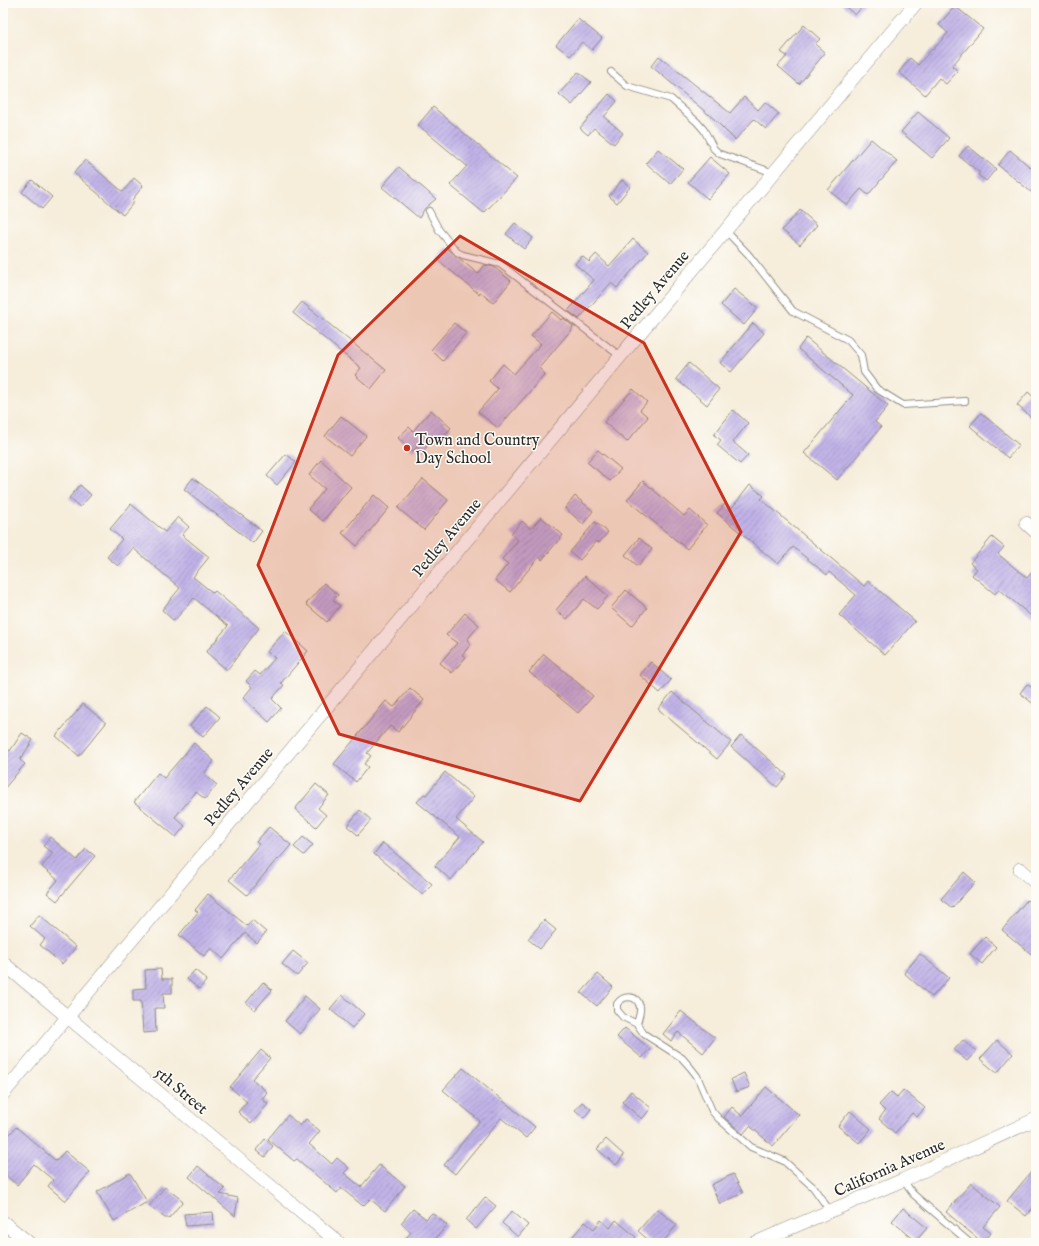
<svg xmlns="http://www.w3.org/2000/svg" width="1039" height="1246" font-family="'IM FELL English',serif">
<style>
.building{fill:url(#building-hatch)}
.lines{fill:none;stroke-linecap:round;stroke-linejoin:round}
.service-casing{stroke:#908c82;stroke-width:8}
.minor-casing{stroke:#908c82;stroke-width:14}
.service{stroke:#fff;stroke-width:6}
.minor{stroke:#fff;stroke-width:13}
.marked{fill:#c8321e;fill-opacity:0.2;stroke:#c8321e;stroke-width:3;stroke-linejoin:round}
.poi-dot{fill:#c8321e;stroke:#fdfcf7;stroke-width:1.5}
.labels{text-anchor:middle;stroke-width:3;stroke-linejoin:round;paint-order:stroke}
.street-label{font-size:16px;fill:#2b2b2b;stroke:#fdfcf7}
.poi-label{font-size:16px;fill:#2b2b2b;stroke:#fdfcf7;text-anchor:start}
</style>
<defs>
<pattern id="building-hatch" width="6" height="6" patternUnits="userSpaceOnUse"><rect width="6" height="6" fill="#c1b3e8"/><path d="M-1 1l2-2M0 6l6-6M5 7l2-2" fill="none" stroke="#9d92bc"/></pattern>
</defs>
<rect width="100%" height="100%" fill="#fdfcf7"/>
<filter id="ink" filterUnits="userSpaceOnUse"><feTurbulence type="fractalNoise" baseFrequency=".025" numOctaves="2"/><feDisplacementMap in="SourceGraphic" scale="8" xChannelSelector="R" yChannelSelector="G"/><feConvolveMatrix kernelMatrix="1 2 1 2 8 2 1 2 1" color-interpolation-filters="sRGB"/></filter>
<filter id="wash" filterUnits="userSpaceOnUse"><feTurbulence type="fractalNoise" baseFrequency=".012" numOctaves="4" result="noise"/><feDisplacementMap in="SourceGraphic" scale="16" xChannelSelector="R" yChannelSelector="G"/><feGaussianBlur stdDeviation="0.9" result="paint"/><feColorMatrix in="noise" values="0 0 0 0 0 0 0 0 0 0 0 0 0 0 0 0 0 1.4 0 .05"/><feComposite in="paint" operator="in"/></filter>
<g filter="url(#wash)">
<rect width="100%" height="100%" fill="#f6edda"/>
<g id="blocks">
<!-- building -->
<g class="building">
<path d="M841,3H865L855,15Z"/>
<path d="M955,6L983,29L952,66L958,71L946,84L939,78L925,95L899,72L910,58L918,65L932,49L933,50L948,33L939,25Z"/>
<path d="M578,19L602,38L592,50L582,42L570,56L556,45Z"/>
<path d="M804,25L820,39L815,44L825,53L799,84L778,66L787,56L781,52Z"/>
<path d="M659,56L730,113L744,97L758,110L765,102L779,114L766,129L754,119L735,140L714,119L651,66Z"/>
<path d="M578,72L591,82L572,105L559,94Z"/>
<path d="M609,94L617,101L604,117L623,133L614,144L594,128L588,135L580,128Z"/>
<path d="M433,107L517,178L484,213L450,185L467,166L418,125Z"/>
<path d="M918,112L949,138L932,158L901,132Z"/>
<path d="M871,139L897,161L868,195L861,189L847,205L828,190Z"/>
<path d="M968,146L996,169L986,181L978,175L980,173L959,156Z"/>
<path d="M658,149L683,169L670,184L646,163Z"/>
<path d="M1010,150L1036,172V196L998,165Z"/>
<path d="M710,157L730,174L708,199L688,182Z"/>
<path d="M85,160L123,192L134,178L143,186L132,200L134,202L123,215L74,173Z"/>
<path d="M399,167L436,199L425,208L419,218L382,187Z"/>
<path d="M32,180L52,197L42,209L22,192Z"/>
<path d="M622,180L630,187L617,203L609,196Z"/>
<path d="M800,210L817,225L800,245L782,230Z"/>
<path d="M515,223L533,238L524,249L506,234Z"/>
<path d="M633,239L648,252L617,288L611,283L579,319L568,311L594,280L575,264L582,256L589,262L596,254L609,266Z"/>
<path d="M447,248L478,274L485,265L494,267L511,281L493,303L480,292L479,294L438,260Z"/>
<path d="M734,289L758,308L744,325L721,305Z"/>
<path d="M302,302L386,370L371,389L355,375L361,368L293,313Z"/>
<path d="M552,312L561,320L563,318L573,326L572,329L539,368L545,374L498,428L478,412L498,389L489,381L503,364L514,374L541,344L531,336Z"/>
<path d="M454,323L466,333L443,361L431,350Z"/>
<path d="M753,323L764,333L731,372L720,363Z"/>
<path d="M806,338L888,406L875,422L881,427L837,480L804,453L853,395L798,349Z"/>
<path d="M689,363L719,389L707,405L676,379Z"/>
<path d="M633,389L647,402L640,410L648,417L627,442L604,422Z"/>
<path d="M1028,392L1036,399V422L1017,405Z"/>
<path d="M431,410L451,428L441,439L437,435L422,452L417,447L413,451L398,438L409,427L413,431Z"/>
<path d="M733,410L748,423L733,442L748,455L740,464L717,445L721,440L714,435Z"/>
<path d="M981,413L1019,445L1008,458L970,426Z"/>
<path d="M341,416L366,436L350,456L325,436Z"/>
<path d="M598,450L621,469L610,481L587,462Z"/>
<path d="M286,454L296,462L277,485L267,476Z"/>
<path d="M321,460L351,487L323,521L308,509L325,489L309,475Z"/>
<path d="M193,478L262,531L253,543L184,489Z"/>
<path d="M423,479L448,500L424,530L398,508Z"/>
<path d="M643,481L684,516L690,510L707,525L687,549L627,500Z"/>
<path d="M80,485L91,495L80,507L69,498Z"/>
<path d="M750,485L764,496L761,499L864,586L868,581L915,621L885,655L839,615L856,595L829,572L827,575L793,547L778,564L717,513L725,504L731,509Z"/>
<path d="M374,495L389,508L357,546L342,533Z"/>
<path d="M575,496L593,511L583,524L565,508Z"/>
<path d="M131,504L165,532L178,517L189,527L182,535L209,557L193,577L213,593L215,591L259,628L227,670L206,652L228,626L194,598L174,621L162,610L180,588L133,548L118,566L107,557L122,539L110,529Z"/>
<path d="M541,517L563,535L542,560L539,557L510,592L495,580L508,564L502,559L518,540L511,534L522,521L531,529Z"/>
<path d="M595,522L608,532L599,543L596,541L580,560L570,552Z"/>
<path d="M992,537L1004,547L998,554L1027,578L1036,568V620L999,589L995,594L972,575L977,569L970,563Z"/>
<path d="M639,538L652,549L638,566L625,555Z"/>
<path d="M585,576L608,596L597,609L584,599L567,619L556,610Z"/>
<path d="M324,583L338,595L333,600L340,606L327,622L306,604Z"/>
<path d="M626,590L647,608L632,626L611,608Z"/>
<path d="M465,613L479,625L467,640L471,644L462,655L466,657L452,673L440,663L457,643L446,635Z"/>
<path d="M285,631L308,651L281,683L284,685L272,699L281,708L269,722L243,698L252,687L246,681L255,671L260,675L275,658L267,652Z"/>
<path d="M544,654L593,696L578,713L529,672Z"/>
<path d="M651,662L671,680L660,693L640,675Z"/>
<path d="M1027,684L1036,691V706L1020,693Z"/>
<path d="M410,688L424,700L398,732L390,726L367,753L371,756L364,764L368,767L356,782L334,764L386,701L394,707Z"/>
<path d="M672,692L731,742L717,759L658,709Z"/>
<path d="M83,704L106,723L79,756L56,736Z"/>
<path d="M207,706L220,717L203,737L190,726Z"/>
<path d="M22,733L33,740L20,760L25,764L3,790V746L10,751Z"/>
<path d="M741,735L787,775L777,787L731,747Z"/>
<path d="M194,743L214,761L204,774L217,785L205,799L196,792L175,817L185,826L176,837L134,802L158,773L164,778Z"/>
<path d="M445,772L474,797L456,819L483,842L451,880L435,866L460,837L417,802L424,794L426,795Z"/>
<path d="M316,784L329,795L318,808L326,815L316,827L295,809Z"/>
<path d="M360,810L371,820L358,835L347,826Z"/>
<path d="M269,827L291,845L278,860L277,859L247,895L229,880L259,844L256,842Z"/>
<path d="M50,837L77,860L86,849L95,856L57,901L47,893L58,880L42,867L53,853L43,846Z"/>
<path d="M303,837L313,845L304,855L294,847Z"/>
<path d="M383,843L432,884L423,895L374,854Z"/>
<path d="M964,872L975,882L952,908L941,899Z"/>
<path d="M208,894L247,926L252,920L266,932L257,943L245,933L223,959L211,948L204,956L179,935L198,912L195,910Z"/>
<path d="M1027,900L1036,907V958L1002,930Z"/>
<path d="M39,915L76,947L62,964L40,945L45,939L30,926Z"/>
<path d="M544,920L556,930L540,949L528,939Z"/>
<path d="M985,937L996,947L982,964L970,954Z"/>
<path d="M293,951L308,963L297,976L282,964Z"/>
<path d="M920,954L949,978L932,997L904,973Z"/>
<path d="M161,969L162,979H172V993H163L164,1008H155L156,1032L143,1033L141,1001H133V989L146,988L145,970Z"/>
<path d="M195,970L207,980L199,989L187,979Z"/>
<path d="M598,974L613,987L597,1006L581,993Z"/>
<path d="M263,982L272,990L255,1010L246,1003Z"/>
<path d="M342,995L364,1014L352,1028L330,1009Z"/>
<path d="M305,996L320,1009L300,1034L285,1021Z"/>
<path d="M681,1011L715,1038L703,1053L678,1032L671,1041L663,1034Z"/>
<path d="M625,1028L650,1049L642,1058L617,1037Z"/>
<path d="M963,1040L976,1051L967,1061L954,1050Z"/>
<path d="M997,1040L1013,1054L997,1073L980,1059Z"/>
<path d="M261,1050L270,1058L252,1079L267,1092L262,1099L268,1104L251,1124L238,1112L247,1102L230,1087Z"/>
<path d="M463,1068L535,1127L526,1138L501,1118L455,1174L444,1165L480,1121L443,1090Z"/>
<path d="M744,1073L750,1087L736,1092L731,1079Z"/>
<path d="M766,1087L799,1115L773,1146L750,1126L743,1134L724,1117L732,1107L742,1116Z"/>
<path d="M903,1090L925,1108L917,1117L912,1113L895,1133L879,1119L885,1111L879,1105L891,1092L897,1097Z"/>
<path d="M631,1091L651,1108L642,1119L622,1102Z"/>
<path d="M582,1102L591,1109L584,1118L575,1110Z"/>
<path d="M850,1111L871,1129L859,1143L838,1126Z"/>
<path d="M288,1115L300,1126L306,1119L320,1131L309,1144L332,1164L337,1158L349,1168L344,1173L361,1187L379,1165L405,1186L385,1211L370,1199L363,1206L341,1188L337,1193L297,1159L294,1161L268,1139Z"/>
<path d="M16,1127L56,1161L65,1151L90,1172L65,1201L48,1186L53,1180L34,1164L17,1185L3,1173V1142Z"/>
<path d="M265,1139L273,1146L265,1157L256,1150Z"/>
<path d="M606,1139L624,1155L616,1165L597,1149Z"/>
<path d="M198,1166L225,1189L220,1194L238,1198L235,1216L189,1177Z"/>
<path d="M1036,1166V1204L1026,1216L1007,1201Z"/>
<path d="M130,1173L147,1202L114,1221L97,1192Z"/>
<path d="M733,1174L743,1193L720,1204L711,1185Z"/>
<path d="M971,1183L1000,1207L983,1227L991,1233L983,1243L946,1212Z"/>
<path d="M165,1187L183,1201L169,1218H165L149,1206Z"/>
<path d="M485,1197L496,1206L476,1229L466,1220Z"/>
<path d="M903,1208L927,1228L916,1241L892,1221Z"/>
<path d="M413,1209L426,1219L432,1213L447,1225L432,1243H402L411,1232L401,1223Z"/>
<path d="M657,1209L677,1225L662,1243H652L638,1231Z"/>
<path d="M512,1211L528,1225L518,1237L502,1223Z"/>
<path d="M213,1212L214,1224L186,1226L184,1214Z"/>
<path d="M601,1220L610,1228L616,1220L636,1237L631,1243H567L585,1222L594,1229Z"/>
</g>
</g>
</g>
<g filter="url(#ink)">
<use href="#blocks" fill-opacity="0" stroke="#908c82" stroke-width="1"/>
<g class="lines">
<defs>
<g id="service">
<path d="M611,72L627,86L671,99L697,122L704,130L714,149L720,154L774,173"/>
<path d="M429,211L439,230L457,252L463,255L500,264L620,356"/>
<path d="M725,230L748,254L793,311L848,340L861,355L864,372L877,389L903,405L965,401"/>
<path d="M637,1024C638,1019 641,1012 640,1007C637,994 623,995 617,1004V1010L623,1017L637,1024L644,1034L682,1058L690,1067L697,1076L712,1111L718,1118L751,1147L784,1161L813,1187L830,1211"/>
<path d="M903,1180L913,1194L970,1243"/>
</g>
<g id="minor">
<path d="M1026,523L1036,532"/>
<path d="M1020,869L1036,883"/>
<path d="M3,963L339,1243"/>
<path d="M3,1094L916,3"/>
<path d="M3,1222L29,1243"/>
<path d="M755,1243L903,1180L1036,1119"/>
</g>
</defs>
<!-- service casing -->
<use href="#service" class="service-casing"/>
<!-- minor casing -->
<use href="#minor" class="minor-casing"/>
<!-- service -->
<use href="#service" class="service"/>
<!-- minor -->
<use href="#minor" class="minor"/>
</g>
</g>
<!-- marked area -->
<path class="marked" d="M460,236L644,343L741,532L580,801L339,734L258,565L338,355Z"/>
<!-- markers -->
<circle class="poi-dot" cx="407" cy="448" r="4"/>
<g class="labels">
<!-- street labels -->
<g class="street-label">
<text transform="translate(654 289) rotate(-50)" y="6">Pedley Avenue</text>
<text transform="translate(446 537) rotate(-50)" y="6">Pedley Avenue</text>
<text transform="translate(238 786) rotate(-50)" y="6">Pedley Avenue</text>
<text transform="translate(182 1090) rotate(40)" y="6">5th Street</text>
<text transform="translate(889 1167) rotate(-24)" y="6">California Avenue</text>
</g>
<!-- poi labels -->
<g class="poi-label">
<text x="415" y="445">Town and Country<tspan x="415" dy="18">Day School</tspan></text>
</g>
</g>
<!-- margin -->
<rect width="1039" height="1246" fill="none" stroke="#fdfcf7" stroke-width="16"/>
</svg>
